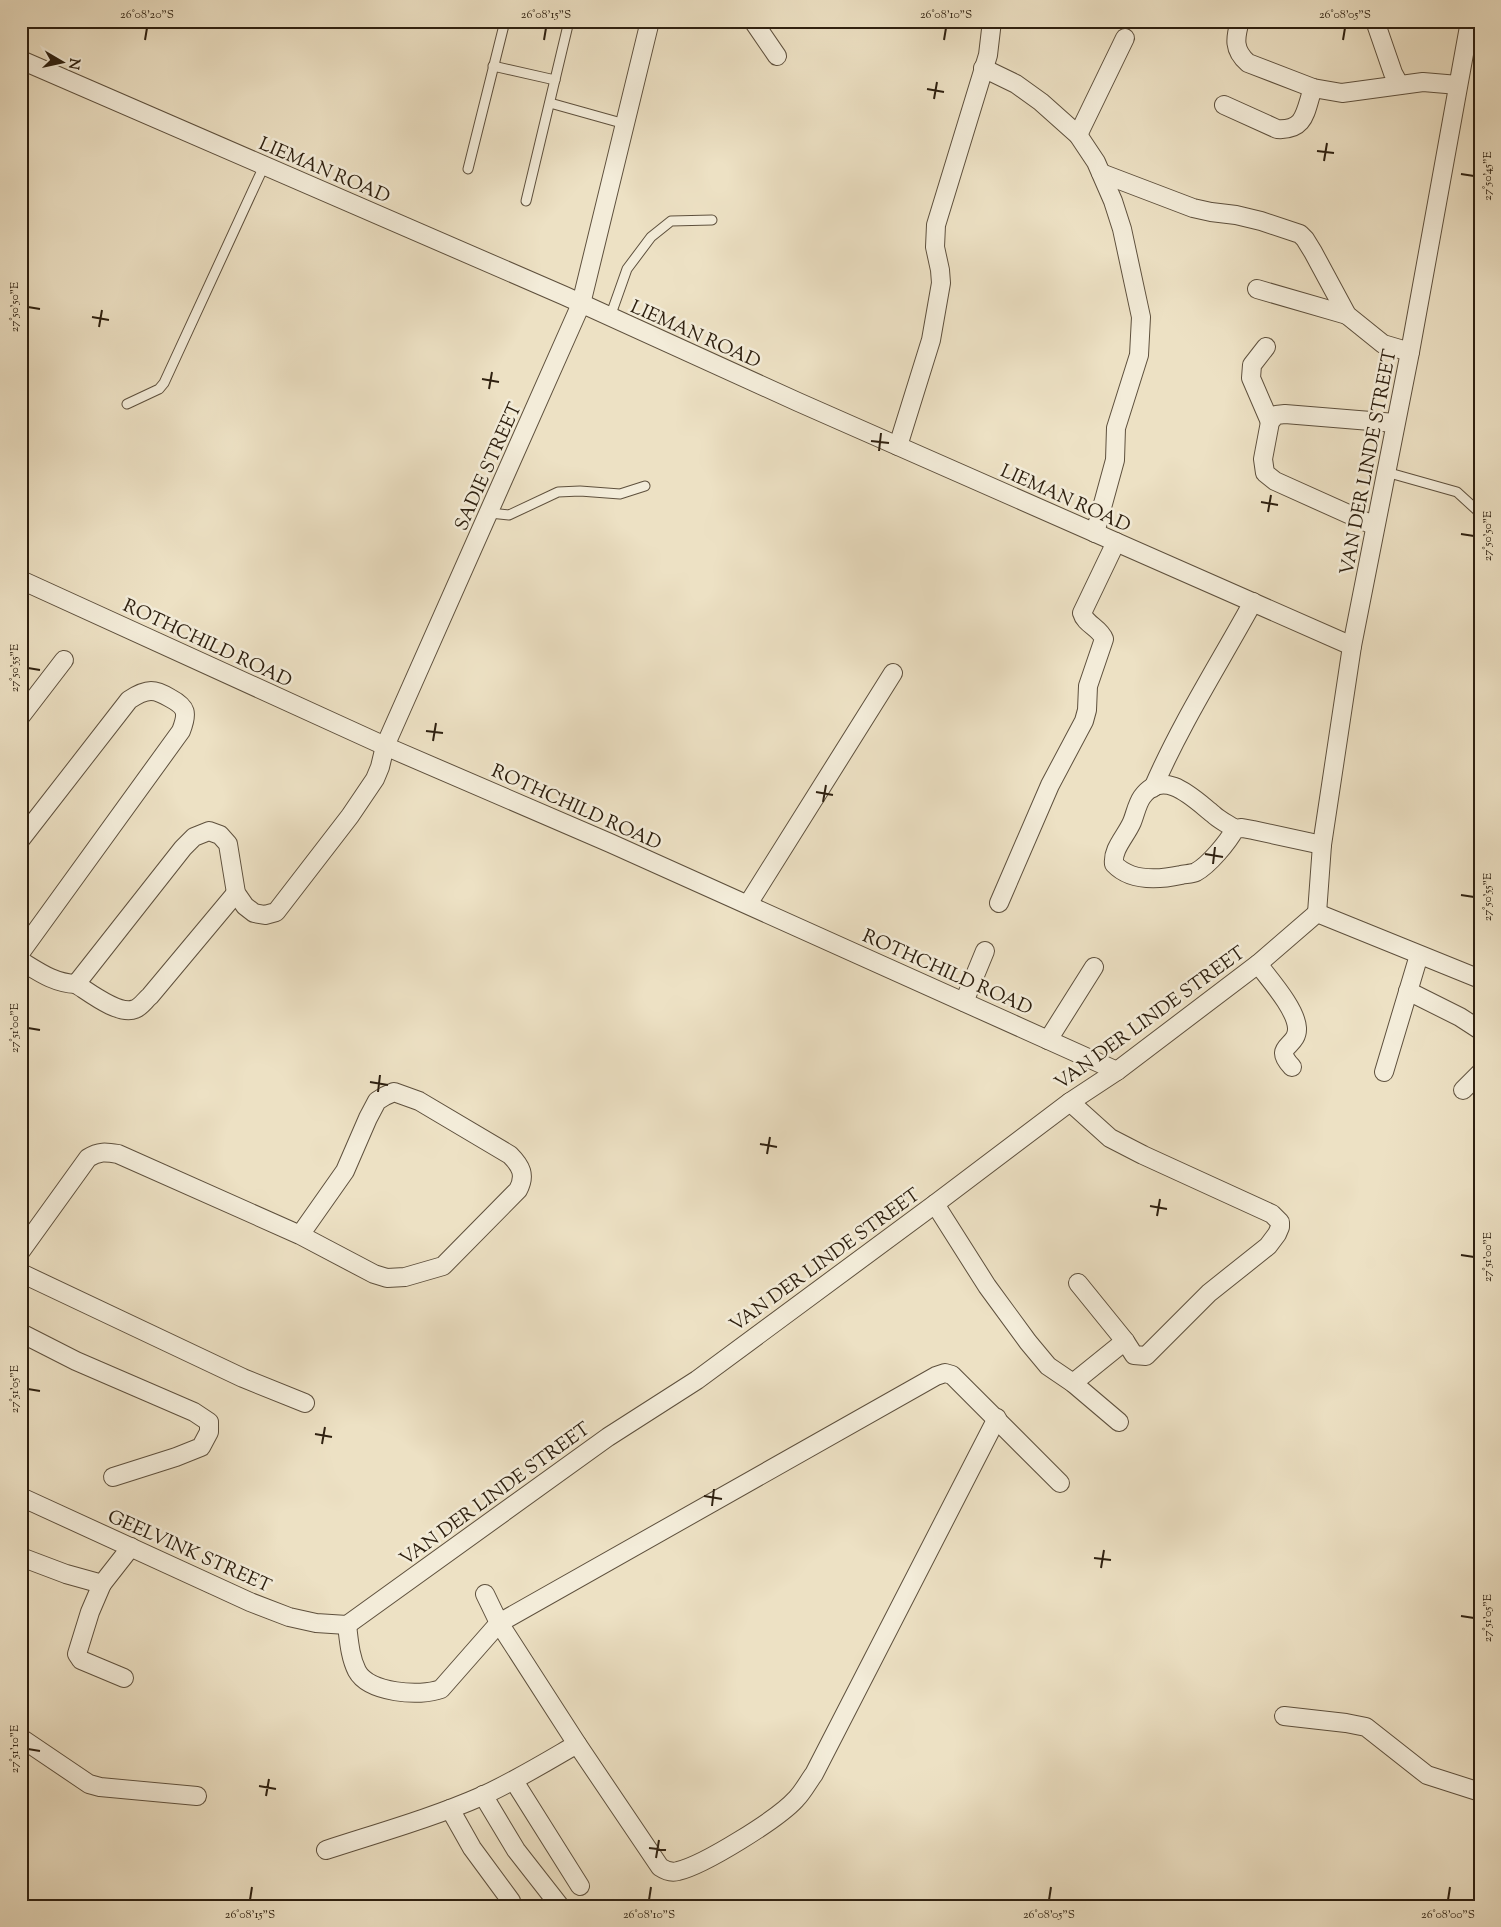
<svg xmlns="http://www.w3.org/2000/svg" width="1501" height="1927" font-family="'Sorts Mill Goudy',serif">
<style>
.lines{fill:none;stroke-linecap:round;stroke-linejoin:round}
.service-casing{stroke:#5e503d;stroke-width:11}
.minor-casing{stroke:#5e503d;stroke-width:20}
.service{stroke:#f3ecd9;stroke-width:9}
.minor{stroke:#f3ecd9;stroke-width:18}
.ticks{fill:none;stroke:#2e2010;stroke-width:2}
.labels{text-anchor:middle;stroke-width:5;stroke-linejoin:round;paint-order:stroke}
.street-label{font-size:19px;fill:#2e2010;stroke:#f3ecd9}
.neatline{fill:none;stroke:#2e2010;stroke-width:2}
.ticks-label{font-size:12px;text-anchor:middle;fill:#2e2010}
</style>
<rect width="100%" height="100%" fill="#ede1c4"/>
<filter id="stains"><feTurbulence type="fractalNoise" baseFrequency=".004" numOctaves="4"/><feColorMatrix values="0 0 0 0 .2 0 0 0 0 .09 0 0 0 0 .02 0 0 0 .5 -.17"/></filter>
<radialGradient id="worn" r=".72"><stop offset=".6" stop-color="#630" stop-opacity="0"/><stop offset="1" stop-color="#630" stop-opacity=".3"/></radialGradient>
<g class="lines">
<defs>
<g id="service">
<path d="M493,66L555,80"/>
<path d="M550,103L625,124"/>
<path d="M468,169L505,21"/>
<path d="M526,201L569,21"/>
<path d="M610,317L627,269L651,237L671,221L712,220"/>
<path d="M127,404L159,389L164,383L264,166"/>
<path d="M1386,472L1457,492L1480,513"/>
<path d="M490,513L509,515L558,492L580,491L620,494L645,486"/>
</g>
<g id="minor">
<path d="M753,21L777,56"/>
<path d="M1240,21C1235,38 1233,50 1248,63L1313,88L1342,93L1423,82L1458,85"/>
<path d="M1375,21L1393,73L1399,84"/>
<path d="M21,60L565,296L798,402L1352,646"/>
<path d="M983,68L1016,84L1041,102L1078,135L1096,162L1113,201L1122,229L1141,317L1139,355L1116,428L1115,460L1095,533"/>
<path d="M1224,105L1277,129C1306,131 1305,111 1313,88"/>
<path d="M1078,135L1125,38"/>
<path d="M1101,173L1193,208L1211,212L1236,215L1261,221L1300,234L1305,239L1313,252L1347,315L1383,344L1410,352"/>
<path d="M1257,289L1347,315"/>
<path d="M1266,347L1252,365L1251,378L1270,422"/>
<path d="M898,446L931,340L941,283L940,270L935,247L936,225L988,55L992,21"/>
<path d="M1375,526L1275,481L1265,473L1263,459L1270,422L1276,415L1285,414L1395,423"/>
<path d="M21,580L385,746L610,843L1117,1071"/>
<path d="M21,716L64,660"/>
<path d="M1153,788C1181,723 1219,664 1253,602"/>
<path d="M1235,829C1228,842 1209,865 1196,872C1192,874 1185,874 1181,875C1158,880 1131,882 1114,864C1112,849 1126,836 1132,822C1135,815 1137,804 1142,797C1164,767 1194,799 1213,814C1219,820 1228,824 1235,829L1242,828L1253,830L1322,845"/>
<path d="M21,839L129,700C135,696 143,691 151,691C158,691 165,695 170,698C187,707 188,713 181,731L21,952"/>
<path d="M999,903L1050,785L1084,721L1087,710L1088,686L1104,639C1100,628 1085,624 1082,613L1116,542"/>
<path d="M748,904L893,673"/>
<path d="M1317,913L1322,845L1352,646L1410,352L1470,21"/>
<path d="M21,961C39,972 54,983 76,984L183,848L194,837L209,831L220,835L228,844L236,893L245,906L254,913L265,915L276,912L350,816L375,779L380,767L385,746L581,304L650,21"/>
<path d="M1258,964C1270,980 1296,1009 1297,1028C1298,1048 1271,1045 1292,1067"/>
<path d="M76,984C89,992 119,1016 135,1009C141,1007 145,1000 150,996L236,893"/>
<path d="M1408,991L1460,1017L1480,1030"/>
<path d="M964,1002L985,951"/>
<path d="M1048,1040L1094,967"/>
<path d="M1384,1072L1419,955"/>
<path d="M1463,1090L1480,1073"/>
<path d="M1070,1102L1110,1138L1143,1155L1272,1214L1280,1222V1227L1277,1234L1268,1246L1209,1293L1146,1356L1134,1355L1125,1341L1078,1283"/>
<path d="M935,1204L987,1286L1028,1342L1048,1366L1073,1383L1119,1422"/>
<path d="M21,1251L88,1158C99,1151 106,1152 118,1154L300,1235L374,1274L387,1278L405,1277L443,1266L518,1190C526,1175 521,1166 510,1155L419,1101L394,1092L385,1096L377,1101L368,1118L345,1171L300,1235"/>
<path d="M21,1273L243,1378L305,1403"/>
<path d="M21,1333L76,1361L194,1412L209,1422V1432L201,1447L176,1457L113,1477"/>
<path d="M1073,1383L1125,1341"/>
<path d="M21,1497L250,1602L289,1617L316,1623L347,1625"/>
<path d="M21,1557L66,1574L102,1584L131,1547"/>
<path d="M102,1584L90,1612L77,1654L81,1660L124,1678"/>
<path d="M485,1594L499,1623L577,1744L660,1867C666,1871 671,1873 678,1871C704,1865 778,1819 796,1799C803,1792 808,1782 814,1774L997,1418"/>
<path d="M347,1625L608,1437L697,1380L935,1204L1070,1102L1117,1071L1258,964L1317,913L1480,979"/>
<path d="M347,1625C349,1641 350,1657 357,1671C369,1693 420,1697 441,1689L499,1623L936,1376L945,1373L952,1375L1060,1483"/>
<path d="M1284,1716L1346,1723L1366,1727L1427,1775L1480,1792"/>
<path d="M21,1738L89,1784L100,1787L197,1796"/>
<path d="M514,1781L580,1886"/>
<path d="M483,1795L516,1850L559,1905"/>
<path d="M450,1809L472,1848L511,1901"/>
<path d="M326,1850C378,1833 432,1818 482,1796C515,1781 546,1762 577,1744"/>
</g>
</defs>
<!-- service casing -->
<use href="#service" class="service-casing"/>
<!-- minor casing -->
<use href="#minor" class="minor-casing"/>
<!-- service -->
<use href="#service" class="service"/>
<!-- minor -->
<use href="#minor" class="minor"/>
</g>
<!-- ticks -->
<path class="ticks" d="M145,40L147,28M544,40L546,28M944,40L946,28M1343,40L1345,28M927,89L944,92M934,99L937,82M1317,151L1334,153M1324,161L1327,143M1461,174L1474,176M28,307L40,309M92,317L109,320M99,327L102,310M482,379L499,382M489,389L492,372M871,441L889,443M879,451L881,433M1261,502L1278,505M1268,512L1271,495M1461,534L1474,536M28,668L40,670M426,731L443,733M433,741L436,723M816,792L833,795M823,802L826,785M1205,854L1223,857M1213,864L1215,847M1461,895L1474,897M28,1028L40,1030M370,1082L388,1085M378,1092L380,1075M760,1144L777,1147M767,1154L770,1137M1150,1206L1167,1209M1157,1216L1160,1199M1461,1255L1474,1257M28,1389L40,1391M315,1434L332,1437M322,1444L325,1427M704,1496L722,1499M712,1506L714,1489M1094,1558L1111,1560M1101,1568L1104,1550M1461,1616L1474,1618M28,1749L40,1751M259,1786L276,1789M266,1796L269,1779M649,1848L666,1850M656,1858L659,1840M250,1900L252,1887M649,1900L651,1887M1049,1900L1051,1887M1448,1900L1450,1887"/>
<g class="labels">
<!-- street labels -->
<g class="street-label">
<text transform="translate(325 169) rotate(23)" y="7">LIEMAN ROAD</text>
<text transform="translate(696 333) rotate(24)" y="7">LIEMAN ROAD</text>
<text transform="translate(1367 462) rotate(-79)" y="7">VAN DER LINDE STREET</text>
<text transform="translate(487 466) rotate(-66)" y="7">SADIE STREET</text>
<text transform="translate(1066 497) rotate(24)" y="7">LIEMAN ROAD</text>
<text transform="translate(208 642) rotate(25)" y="7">ROTHCHILD ROAD</text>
<text transform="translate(577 806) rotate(24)" y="7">ROTHCHILD ROAD</text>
<text transform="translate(948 971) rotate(24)" y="7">ROTHCHILD ROAD</text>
<text transform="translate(1149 1017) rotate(-36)" y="7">VAN DER LINDE STREET</text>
<text transform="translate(824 1259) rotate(-36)" y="7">VAN DER LINDE STREET</text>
<text transform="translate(494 1493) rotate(-36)" y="7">VAN DER LINDE STREET</text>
<text transform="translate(190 1550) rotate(24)" y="7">GEELVINK STREET</text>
</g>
</g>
<!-- margin -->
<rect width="1501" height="1927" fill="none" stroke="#ede1c4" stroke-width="55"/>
<!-- north arrow -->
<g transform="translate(62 62) rotate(99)" stroke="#f3ecd9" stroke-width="4" paint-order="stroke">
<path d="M0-4L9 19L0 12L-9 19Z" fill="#2e2010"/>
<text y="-8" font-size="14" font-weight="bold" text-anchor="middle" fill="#2e2010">N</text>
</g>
<rect x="28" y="28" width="1446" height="1872" class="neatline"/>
<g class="ticks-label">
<text x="147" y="18">26°08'20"S</text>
<text x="546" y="18">26°08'15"S</text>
<text x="946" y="18">26°08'10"S</text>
<text x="1345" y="18">26°08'05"S</text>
<text transform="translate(1487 176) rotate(-90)" y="4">27°50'45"E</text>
<text transform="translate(14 307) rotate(-90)" y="4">27°50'50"E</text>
<text transform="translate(1487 536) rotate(-90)" y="4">27°50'50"E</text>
<text transform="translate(14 668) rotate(-90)" y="4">27°50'55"E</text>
<text transform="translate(1487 897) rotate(-90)" y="4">27°50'55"E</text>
<text transform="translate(14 1028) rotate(-90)" y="4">27°51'00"E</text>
<text transform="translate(1487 1257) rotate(-90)" y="4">27°51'00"E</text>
<text transform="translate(14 1389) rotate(-90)" y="4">27°51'05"E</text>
<text transform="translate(1487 1618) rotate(-90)" y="4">27°51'05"E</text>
<text transform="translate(14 1749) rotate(-90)" y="4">27°51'10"E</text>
<text x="250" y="1918">26°08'15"S</text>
<text x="649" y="1918">26°08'10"S</text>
<text x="1049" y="1918">26°08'05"S</text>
<text x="1448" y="1918">26°08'00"S</text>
</g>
<rect width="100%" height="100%" filter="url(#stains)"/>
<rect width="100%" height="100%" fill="url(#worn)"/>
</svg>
